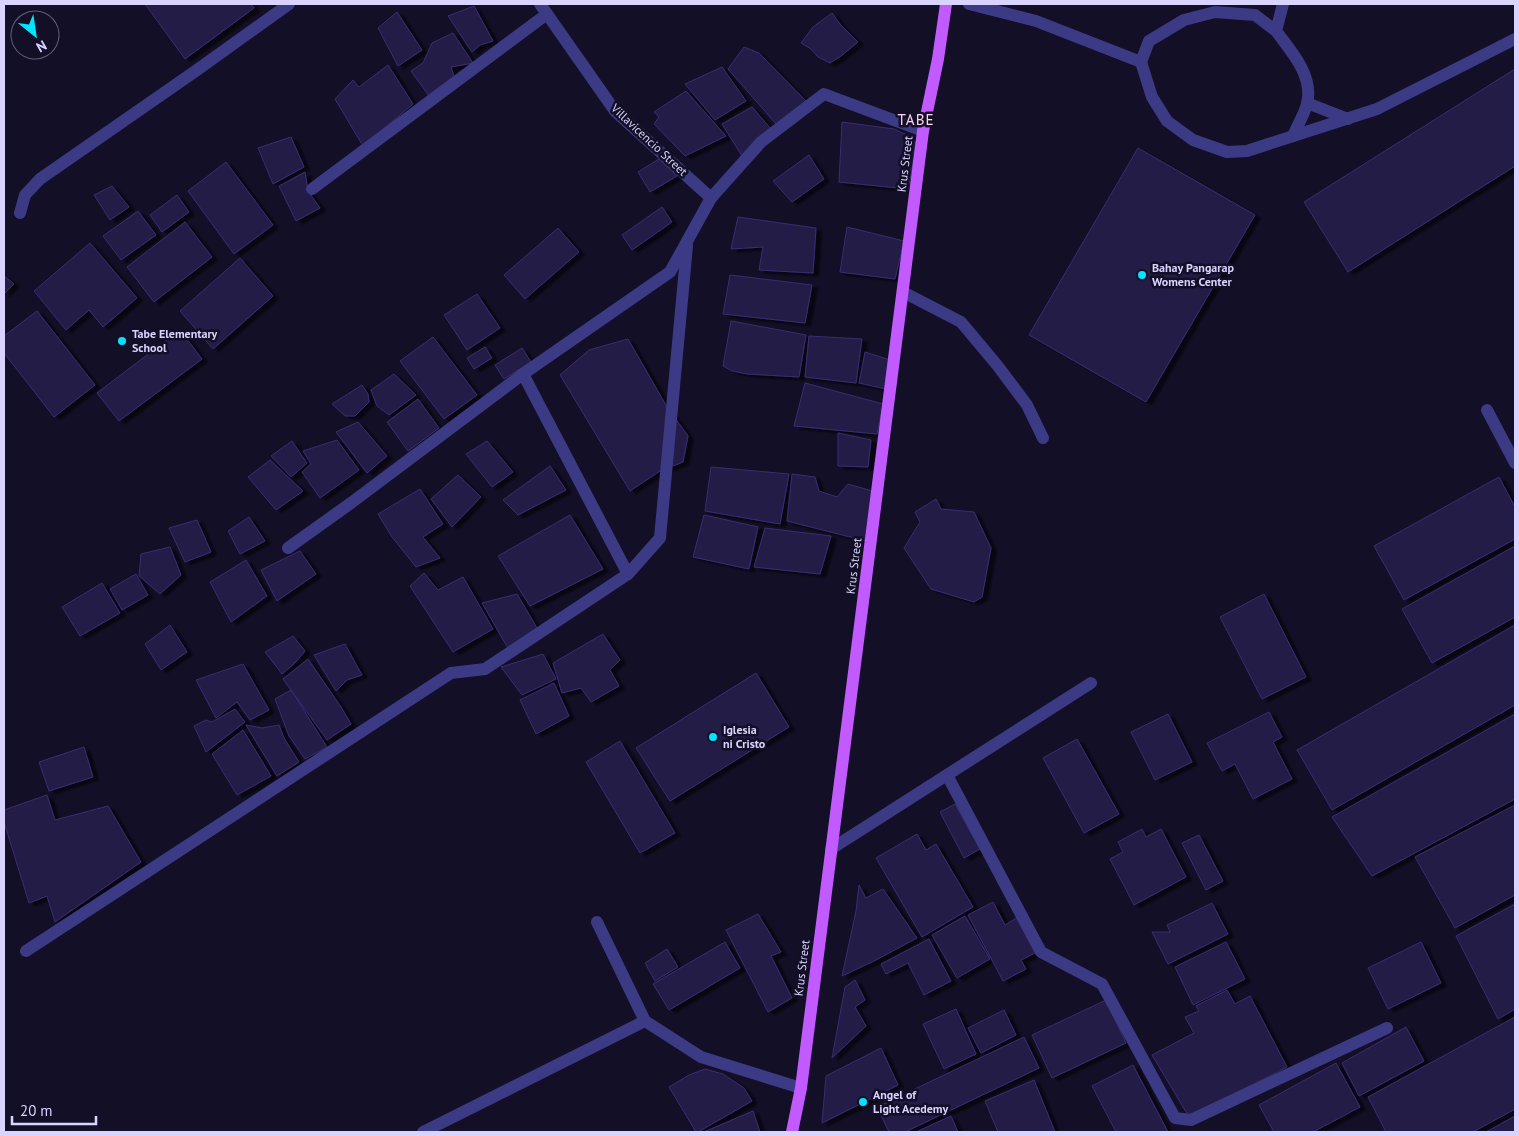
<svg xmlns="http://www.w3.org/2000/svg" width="1519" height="1136" font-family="'PT Sans',sans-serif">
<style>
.building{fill:#241b47;stroke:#3b2d73;filter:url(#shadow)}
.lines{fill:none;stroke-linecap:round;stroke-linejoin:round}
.minor{stroke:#3d3a85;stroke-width:12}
.major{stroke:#c25bff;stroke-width:12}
.poi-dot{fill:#00e5ff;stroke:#130f26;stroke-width:2}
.labels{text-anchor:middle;stroke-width:5;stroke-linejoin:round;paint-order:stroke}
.street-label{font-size:12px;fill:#d9d4ff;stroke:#130f26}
.poi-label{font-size:12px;font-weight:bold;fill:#d9d4ff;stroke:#130f26;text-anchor:start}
.quarter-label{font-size:15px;letter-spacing:1px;fill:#ffd6f0;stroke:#130f26}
</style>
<defs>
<filter id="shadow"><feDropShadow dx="5.5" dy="3" stdDeviation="1" flood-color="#0009"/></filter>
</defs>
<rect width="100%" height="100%" fill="#130f26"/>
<!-- building -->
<g class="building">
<path d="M145,4H251L254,8L185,59Z"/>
<path d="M474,6L493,41L480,45L472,52L448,16Z"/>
<path d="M397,12L422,50L398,66L378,28Z"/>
<path d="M832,13L840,24L858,42L841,56L830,63L818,57L811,49L801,43L813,27Z"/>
<path d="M453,33L473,63L451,67L455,79L429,96L411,71L423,63L432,43Z"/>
<path d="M744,47L759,53L806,101L777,125L728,69Z"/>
<path d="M388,65L413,104L363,146L335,99L353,80L359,87Z"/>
<path d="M722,67L746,101L715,120L685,84Z"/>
<path d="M1515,69V166L1348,272L1304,202Z"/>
<path d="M686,91L726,136L685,156L654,124L659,117L654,112Z"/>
<path d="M752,107L771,129L742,156L722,124Z"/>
<path d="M842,122L894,129L909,136L917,144L908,189L839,182Z"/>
<path d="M291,137L304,167L273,184L258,148Z"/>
<path d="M1138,148L1255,215L1146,402L1029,335Z"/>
<path d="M809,155L824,179L792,202L773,181Z"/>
<path d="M659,159L677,176L650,192L638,172Z"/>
<path d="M226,162L273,225L234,254L188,191Z"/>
<path d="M305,172L308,191L320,208L296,221L279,186Z"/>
<path d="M112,186L129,207L110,220L94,195Z"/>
<path d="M177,195L189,212L162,232L150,215Z"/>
<path d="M662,207L672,222L632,250L622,235Z"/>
<path d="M138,211L156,235L121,260L103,236Z"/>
<path d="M738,217L816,228L813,273L759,270L763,247L731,249Z"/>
<path d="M185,222L212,257L154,302L127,267Z"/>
<path d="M847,227L904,241L895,279L840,272Z"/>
<path d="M558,228L579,252L525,299L504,275Z"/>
<path d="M90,243L137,298L103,327L89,310L66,330L34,291Z"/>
<path d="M240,258L273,296L213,349L180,311Z"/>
<path d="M730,275L812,285L805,323L723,314Z"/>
<path d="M4,276L14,284L4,294Z"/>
<path d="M477,294L500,328L467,350L444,315Z"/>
<path d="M37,311L95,385L54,417L4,353V336Z"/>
<path d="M731,321L806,335L799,377L747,374L732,371L723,366Z"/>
<path d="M180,330L202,359L119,421L97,393Z"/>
<path d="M809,336L862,339L856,383L805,377Z"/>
<path d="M433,337L477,395L444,419L400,361Z"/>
<path d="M628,339L667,407L688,436L683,462L660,471L630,491L560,375L589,350Z"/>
<path d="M485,347L492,358L474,369L467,358Z"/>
<path d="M522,348L531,362L504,379L495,365Z"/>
<path d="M865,352L890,360L886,389L859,383Z"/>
<path d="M394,374L416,395L389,415L377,406L371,390Z"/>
<path d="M805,383L883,404L877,434L794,426Z"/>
<path d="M362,385L368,394L369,402L355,416H345L332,404Z"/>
<path d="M418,399L439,428L408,451L387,422Z"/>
<path d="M358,422L387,456L367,473L336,432Z"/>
<path d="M838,433L871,440L868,467L838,466Z"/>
<path d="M337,440L359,470L320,498L302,472L311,464L303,451Z"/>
<path d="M292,441L307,463L291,477L271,456Z"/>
<path d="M487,441L513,472L492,487L466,454Z"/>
<path d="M270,460L303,491L276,510L248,477Z"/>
<path d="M550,466L566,490L518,515L503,500Z"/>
<path d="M711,467L789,474L780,524L705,511Z"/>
<path d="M792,474L815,477L819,491L837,497L848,484L872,491L866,541L787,521Z"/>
<path d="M458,475L481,497L452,527L431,499Z"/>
<path d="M1499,477L1515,507V539L1404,600L1374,546Z"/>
<path d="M420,489L443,524L423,537L440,558L416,567L392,537L378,514Z"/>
<path d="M936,499L941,509L974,512L991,548L982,597L974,602L931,589L904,548L920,522L915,512Z"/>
<path d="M570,515L603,569L530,606L498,556Z"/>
<path d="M704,515L758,527L749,569L693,557Z"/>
<path d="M249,517L265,541L240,554L228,531Z"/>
<path d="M197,520L211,552L185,562L169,528Z"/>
<path d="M765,528L831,536L820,574L754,567Z"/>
<path d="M1515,546V617L1432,663L1402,609Z"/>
<path d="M170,547L181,575L160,594L139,576L141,554Z"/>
<path d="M300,551L316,574L277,601L261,570Z"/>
<path d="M246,560L267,596L231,622L210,582Z"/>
<path d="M424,573L438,590L463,577L493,629L453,652L410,586Z"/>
<path d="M136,574L148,595L122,610L110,589Z"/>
<path d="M102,583L120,613L80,636L62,607Z"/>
<path d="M517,594L537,628L509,650L482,603Z"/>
<path d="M1264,594L1306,677L1262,699L1220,617Z"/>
<path d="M170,625L187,652L161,670L145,644Z"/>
<path d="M1515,625V705L1332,810L1297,750Z"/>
<path d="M603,634L620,660L610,670L619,686L591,702L581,688L562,693L553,663Z"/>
<path d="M293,636L305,651L295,663L282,674L265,652Z"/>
<path d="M345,644L362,675L347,680L336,691L314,655Z"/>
<path d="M543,654L556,679L522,695L501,667Z"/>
<path d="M308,659L341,707L351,724L327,740L283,679Z"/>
<path d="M243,664L269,710L250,720L237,702L216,718L196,680Z"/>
<path d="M756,673L789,727L670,801L636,748Z"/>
<path d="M554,683L569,716L536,734L520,700Z"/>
<path d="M291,690L327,747L305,759L289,736L275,699Z"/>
<path d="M235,709L245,722L206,752L194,726L206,720L212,722Z"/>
<path d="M1269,712L1282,737L1273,742L1292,779L1253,799L1235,764L1222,771L1207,743Z"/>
<path d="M1168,714L1192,762L1155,780L1131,732Z"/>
<path d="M1515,714V799L1372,876L1332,817Z"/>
<path d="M246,725L262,728L279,725L284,738L299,762L277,776Z"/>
<path d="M243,730L271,776L237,795L212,754Z"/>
<path d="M1077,739L1119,814L1084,833L1043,758Z"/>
<path d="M620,741L675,833L640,853L586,762Z"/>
<path d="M84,747L93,777L49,791L39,762Z"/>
<path d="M47,795L55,820L108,806L141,862L55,922L47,896L29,903L4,822V810Z"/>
<path d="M955,804L980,849L964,858L940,812Z"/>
<path d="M1515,805V895L1455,928L1415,857Z"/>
<path d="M1142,829L1146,837L1161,829L1186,877L1134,905L1110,859L1123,852L1118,842Z"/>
<path d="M917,834L926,850L936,844L973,907L922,937L876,858Z"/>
<path d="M1199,835L1223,881L1206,890L1182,843Z"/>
<path d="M859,885L866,898L883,889L917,938L874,961L842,976L856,911Z"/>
<path d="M993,902L1005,925L1018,917L1037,952L1021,960L1026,969L1003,981L968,915Z"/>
<path d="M1212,903L1228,934L1168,964L1152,932H1170L1167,925Z"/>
<path d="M1515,904V1009L1498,1019L1456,936Z"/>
<path d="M758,914L781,952L771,956L792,998L768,1012L726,930Z"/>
<path d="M965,916L990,959L957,978L932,935Z"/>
<path d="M929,939L951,981L924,995L908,963L886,974L881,964Z"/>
<path d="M725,942L740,968L669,1010L653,984Z"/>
<path d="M1226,942L1245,979L1193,1005L1175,967Z"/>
<path d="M1421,942L1441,983L1388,1009L1368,968Z"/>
<path d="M667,949L678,967L655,981L645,963Z"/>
<path d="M855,980L865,1000L855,1007L866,1026L832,1058L845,987Z"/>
<path d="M1227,990L1235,1004L1250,996L1287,1067L1189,1117L1152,1055L1194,1033L1185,1017L1199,1011L1196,1006Z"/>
<path d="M1106,1000L1126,1043L1052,1078L1032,1035Z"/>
<path d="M956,1009L976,1054L944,1069L923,1024Z"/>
<path d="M1004,1010L1016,1035L981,1053L968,1028Z"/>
<path d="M1515,1017V1109L1473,1132H1386L1368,1097Z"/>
<path d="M1406,1027L1424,1061L1359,1096L1342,1063Z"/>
<path d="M1024,1037L1039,1068L905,1132H889L877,1107Z"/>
<path d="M881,1048L898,1085L822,1123L826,1076Z"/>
<path d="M1336,1063L1360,1107L1313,1132H1274L1259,1105Z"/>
<path d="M1133,1065L1168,1132H1116L1092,1086Z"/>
<path d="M705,1069L723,1074L744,1088L752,1101L698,1132H696L669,1087L689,1075Z"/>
<path d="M1034,1080L1055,1132H998L985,1101Z"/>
<path d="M753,1111L760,1132H704Z"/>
<path d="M951,1116L958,1132H916Z"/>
<path d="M1515,1116V1132H1486Z"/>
</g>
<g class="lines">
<!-- minor -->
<g class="minor">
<path d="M540,4L615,111L711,198"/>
<path d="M969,4L1036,21L1141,62L1152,97L1167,121L1193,140L1227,152L1247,151L1377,109L1515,39"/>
<path d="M1283,4L1276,31C1291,51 1314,76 1307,104C1304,115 1297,126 1293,136"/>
<path d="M1141,62L1149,41L1184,20L1215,12L1255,15L1276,31"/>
<path d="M1307,103L1348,119"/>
<path d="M312,189L547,14"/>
<path d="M20,213L25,195L40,179L197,70L289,4"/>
<path d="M903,292L961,322L997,365L1027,405L1043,438"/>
<path d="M1487,410L1515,463"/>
<path d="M288,548L351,503L523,374"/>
<path d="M628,574L660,538L687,246"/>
<path d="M947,775L1041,952L1102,984L1175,1118L1191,1120L1387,1028"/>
<path d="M831,849L1091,683"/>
<path d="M597,922L645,1021L701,1057L801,1088"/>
<path d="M26,951L451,673L485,669L628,574L523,374L670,272L711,198L761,142L824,94L923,131"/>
<path d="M423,1132L645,1021"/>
</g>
<!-- major -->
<path class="major" d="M792,1132L801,1088L923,131L938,59L946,4"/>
</g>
<!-- markers -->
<g class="poi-dot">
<circle cx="1142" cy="275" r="5"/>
<circle cx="122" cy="341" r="5"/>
<circle cx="713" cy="737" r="5"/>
<circle cx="863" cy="1102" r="5"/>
</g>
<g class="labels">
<!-- street labels -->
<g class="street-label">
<text transform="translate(649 140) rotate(43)" y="4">Villavicencio Street</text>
<text transform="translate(905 164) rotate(-83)" y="4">Krus Street</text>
<text transform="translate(854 566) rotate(-83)" y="4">Krus Street</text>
<text transform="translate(802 968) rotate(-83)" y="4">Krus Street</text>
</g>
<!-- poi labels -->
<g class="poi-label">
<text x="1152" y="272">Bahay Pangarap<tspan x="1152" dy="14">Womens Center</tspan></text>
<text x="132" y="338">Tabe Elementary<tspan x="132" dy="14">School</tspan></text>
<text x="723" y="734">Iglesia<tspan x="723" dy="14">ni Cristo</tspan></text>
<text x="873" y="1099">Angel of<tspan x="873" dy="14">Light Acedemy</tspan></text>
</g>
<!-- quarter labels -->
<g class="quarter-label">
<text x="916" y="125">TABE</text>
</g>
</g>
<!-- border -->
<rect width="1519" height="1136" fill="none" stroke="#d9d4ff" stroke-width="10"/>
<!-- north arrow -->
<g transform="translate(35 35) rotate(150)"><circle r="24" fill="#130f26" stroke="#625e7d"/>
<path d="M0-4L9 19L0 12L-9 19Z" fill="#00e5ff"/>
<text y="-8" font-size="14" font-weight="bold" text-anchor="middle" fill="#d9d4ff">N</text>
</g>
<!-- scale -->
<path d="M12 1116v8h84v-8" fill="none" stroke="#d9d4ff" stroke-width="2.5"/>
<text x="20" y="1116" font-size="15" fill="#d9d4ff" stroke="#130f26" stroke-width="4" paint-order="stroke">20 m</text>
</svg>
